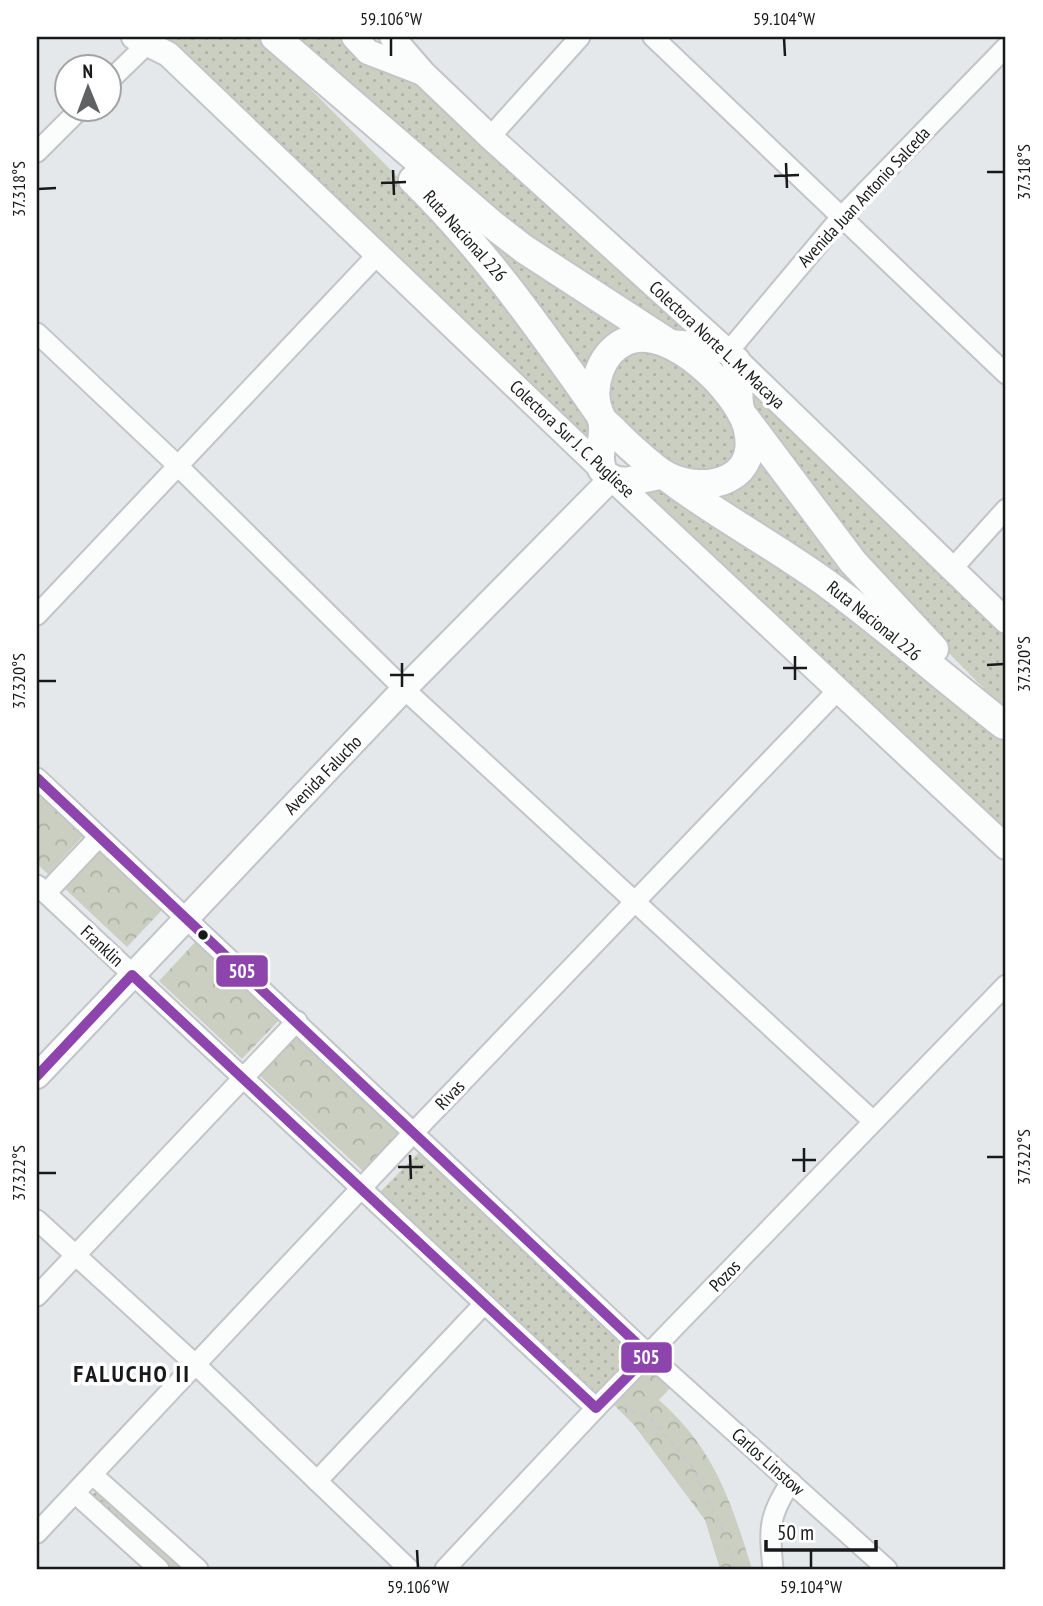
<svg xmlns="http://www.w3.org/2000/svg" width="1043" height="1606" font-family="'PT Sans Narrow',sans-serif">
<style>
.grass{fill:url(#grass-dots)}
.park{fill:url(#park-crowns)}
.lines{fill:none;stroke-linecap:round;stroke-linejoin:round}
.minor-casing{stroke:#c2c4c7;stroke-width:23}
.major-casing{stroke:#c2c4c7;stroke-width:28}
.highway-casing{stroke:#c2c4c7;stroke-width:32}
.path{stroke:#c8c9ca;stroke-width:2.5;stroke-dasharray:5 5;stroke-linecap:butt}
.minor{stroke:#fbfcfc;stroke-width:19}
.major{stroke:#fbfcfc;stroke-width:24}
.highway{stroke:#fbfcfc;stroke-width:28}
.bus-1-casing{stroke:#fff;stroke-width:16}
.bus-1{stroke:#8e44ad;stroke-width:10}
.ticks{fill:none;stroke:#17191a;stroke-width:2.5}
.bus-dot{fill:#17191a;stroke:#fff;stroke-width:2.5}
.labels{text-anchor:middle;stroke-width:7;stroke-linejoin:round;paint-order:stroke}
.street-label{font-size:18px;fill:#17191a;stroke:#fff}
.district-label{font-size:24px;font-weight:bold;letter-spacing:2px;fill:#17191a;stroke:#fff}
.line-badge{stroke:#fff;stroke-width:2.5}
.badge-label{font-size:19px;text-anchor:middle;font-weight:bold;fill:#fff}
.neatline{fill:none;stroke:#17191a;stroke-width:2.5}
.ticks-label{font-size:18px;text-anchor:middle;fill:#17191a}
</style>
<defs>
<pattern id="grass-dots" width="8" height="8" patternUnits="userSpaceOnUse" patternTransform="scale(1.75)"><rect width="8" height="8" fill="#cbcfc1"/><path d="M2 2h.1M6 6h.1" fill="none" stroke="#aeb1a5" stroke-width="1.8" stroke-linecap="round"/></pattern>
<pattern id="park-crowns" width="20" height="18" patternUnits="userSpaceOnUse" patternTransform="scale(1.75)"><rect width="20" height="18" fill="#cbcfc1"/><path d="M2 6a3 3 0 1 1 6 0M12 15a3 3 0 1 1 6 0" fill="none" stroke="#aeb1a5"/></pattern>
</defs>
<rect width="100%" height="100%" fill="#e5e8eb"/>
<!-- grass -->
<g class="grass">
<path d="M154,37H259L469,249L595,427L587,441Z"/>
<path d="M291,37H347L404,70L681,320L689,336L647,318L567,271Z"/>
<path d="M467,213L631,323L587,383Z"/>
<path d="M644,347L695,373L728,411L739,439L735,458L718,474L679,471L626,427L616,413L608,398L609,373L614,362Z"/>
<path d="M751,384L1006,630V711L879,582L750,404Z"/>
<path d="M759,444L932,658L711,496Z"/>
<path d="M654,488L704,509L945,686L1006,741V837L646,496L648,490Z"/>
<path d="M422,1149L639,1356L597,1399L380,1192Z"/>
<path d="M100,1487L188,1569H169L90,1497Z"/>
</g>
<!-- park -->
<g class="park">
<path d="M37,789L85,834L48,874L37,864Z"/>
<path d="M100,847L164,908L127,947L62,886Z"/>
<path d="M197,940L281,1018L242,1059L159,981Z"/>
<path d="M295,1034L402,1134L365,1173L258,1074Z"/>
<path d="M650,1362L673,1385L659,1400C714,1448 731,1501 752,1569H720L705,1520L634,1425L611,1402Z"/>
</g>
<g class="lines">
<defs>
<g id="minor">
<path d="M653,37L1006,374"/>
<path d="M108,82L142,49L143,41"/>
<path d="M490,137L580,37"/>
<path d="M37,152L81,108"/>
<path d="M37,333L176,464L404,689L873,1121"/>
<path d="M728,352L842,216L1006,47"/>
<path d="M952,569L1006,509"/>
<path d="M37,615L379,253"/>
<path d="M37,778L649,1355L887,1569"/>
<path d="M37,885L596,1408"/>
<path d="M46,893L99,837"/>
<path d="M37,1220L196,1365L409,1569"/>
<path d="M37,1296L297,1021"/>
<path d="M94,1476L198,1569"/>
<path d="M317,1481L483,1305"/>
<path d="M76,1494L159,1569"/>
<path d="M37,1533L414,1132L837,691"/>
<path d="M445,1569L596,1408L1006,985"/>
<path d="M773,1569C769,1529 768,1516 791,1482"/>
</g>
<g id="major">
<path d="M134,37L168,54L602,469L1006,847"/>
<path d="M354,37L368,52L420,72"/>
<path d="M392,37L424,74L490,137L728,352L1006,621"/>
<path d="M37,1076L404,689L613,477"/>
</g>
<g id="highway">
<path d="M275,37L493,225L524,249L664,340"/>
<path d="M413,180C485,250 541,331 599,413"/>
<path d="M669,343C687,349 706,340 723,349"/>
<path d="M736,361C744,377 734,394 741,412"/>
<path d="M745,418L853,562L934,649"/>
<path d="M602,469C595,452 607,439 602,419"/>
<path d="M669,477C709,495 762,479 747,426C736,390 673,328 632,339C601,348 587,388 601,417C604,423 611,427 615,432C675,494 757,533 826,583C887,628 944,678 1004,725"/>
<path d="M617,481L626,482L664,474"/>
</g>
</defs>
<!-- minor casing -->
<use href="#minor" class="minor-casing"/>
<!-- major casing -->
<use href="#major" class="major-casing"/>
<!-- highway casing -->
<use href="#highway" class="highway-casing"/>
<!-- path -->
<path class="path" d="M623,1406L652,1420L691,1465L725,1535L735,1569"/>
<!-- minor -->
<use href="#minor" class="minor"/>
<!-- major -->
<use href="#major" class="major"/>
<!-- highway -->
<use href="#highway" class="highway"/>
<defs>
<path id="bus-1" d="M37,778L649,1355L596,1408L132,975L37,1076"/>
</defs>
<!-- bus-1 casing -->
<use href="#bus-1" class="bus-1-casing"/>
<!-- bus-1 -->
<use href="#bus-1" class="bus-1"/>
</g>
<!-- ticks -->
<path class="ticks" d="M391,38V56M784,38L785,56M786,163L787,188M393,170L394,195M987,172H1004M774,176L799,175M381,183L406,182M38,189L56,188M795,656V680M402,663V687M987,665L1004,664M783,668H807M390,675H414M38,681H56M804,1148V1172M410,1155L411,1179M987,1157H1004M792,1160H816M398,1167H423M38,1173H56M417,1550L418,1568M811,1550V1568"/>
<!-- markers -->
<circle class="bus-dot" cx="203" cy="935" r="6"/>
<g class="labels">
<!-- street labels -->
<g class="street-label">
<text transform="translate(864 197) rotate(-47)" y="6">Avenida Juan Antonio Salceda</text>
<text transform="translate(465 236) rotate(48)" y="6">Ruta Nacional 226</text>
<text transform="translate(717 345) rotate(43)" y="6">Colectora Norte L. M. Macaya</text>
<text transform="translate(572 439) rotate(43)" y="6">Colectora Sur J. C. Pugliese</text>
<text transform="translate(874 621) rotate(39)" y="6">Ruta Nacional 226</text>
<text transform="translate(323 775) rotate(-46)" y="6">Avenida Falucho</text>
<text transform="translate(102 946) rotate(43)" y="6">Franklin</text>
<text transform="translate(450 1095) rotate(-46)" y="6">Rivas</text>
<text transform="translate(725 1276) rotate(-46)" y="6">Pozos</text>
<text transform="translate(768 1462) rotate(42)" y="6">Carlos Linstow</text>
</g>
<!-- district labels -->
<g class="district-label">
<text x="132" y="1382">FALUCHO II</text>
</g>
</g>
<g class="line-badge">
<rect x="215" y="954" width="54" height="34" rx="7" fill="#8e44ad"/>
<rect x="620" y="1341" width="53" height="33" rx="7" fill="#8e44ad"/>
</g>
<g class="badge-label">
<text x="242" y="978">505</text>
<text x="646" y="1364">505</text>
</g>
<!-- border -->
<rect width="1043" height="1606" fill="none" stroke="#ffffff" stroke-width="77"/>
<!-- north arrow -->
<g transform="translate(88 88) rotate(359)"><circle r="33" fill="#ffffff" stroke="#a2a3a3" stroke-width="2"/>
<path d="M0-5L12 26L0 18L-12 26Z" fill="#5f6163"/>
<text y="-10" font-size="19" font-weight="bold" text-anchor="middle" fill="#17191a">N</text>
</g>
<!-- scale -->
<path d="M766 1540v10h110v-10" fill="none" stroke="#17191a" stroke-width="3.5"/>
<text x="777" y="1540" font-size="21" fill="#17191a" stroke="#ffffff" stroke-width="5" paint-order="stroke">50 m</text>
<rect x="38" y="38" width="966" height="1530" class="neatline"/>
<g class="ticks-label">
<text x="391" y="25">59.106°W</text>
<text x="784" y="25">59.104°W</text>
<text transform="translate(1024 172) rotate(-90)" y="6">37.318°S</text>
<text transform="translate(19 189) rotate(-90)" y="6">37.318°S</text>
<text transform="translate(1024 664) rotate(-90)" y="6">37.320°S</text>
<text transform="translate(19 681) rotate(-90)" y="6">37.320°S</text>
<text transform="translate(1024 1157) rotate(-90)" y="6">37.322°S</text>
<text transform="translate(19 1173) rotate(-90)" y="6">37.322°S</text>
<text x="418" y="1593">59.106°W</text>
<text x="811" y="1593">59.104°W</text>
</g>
</svg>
